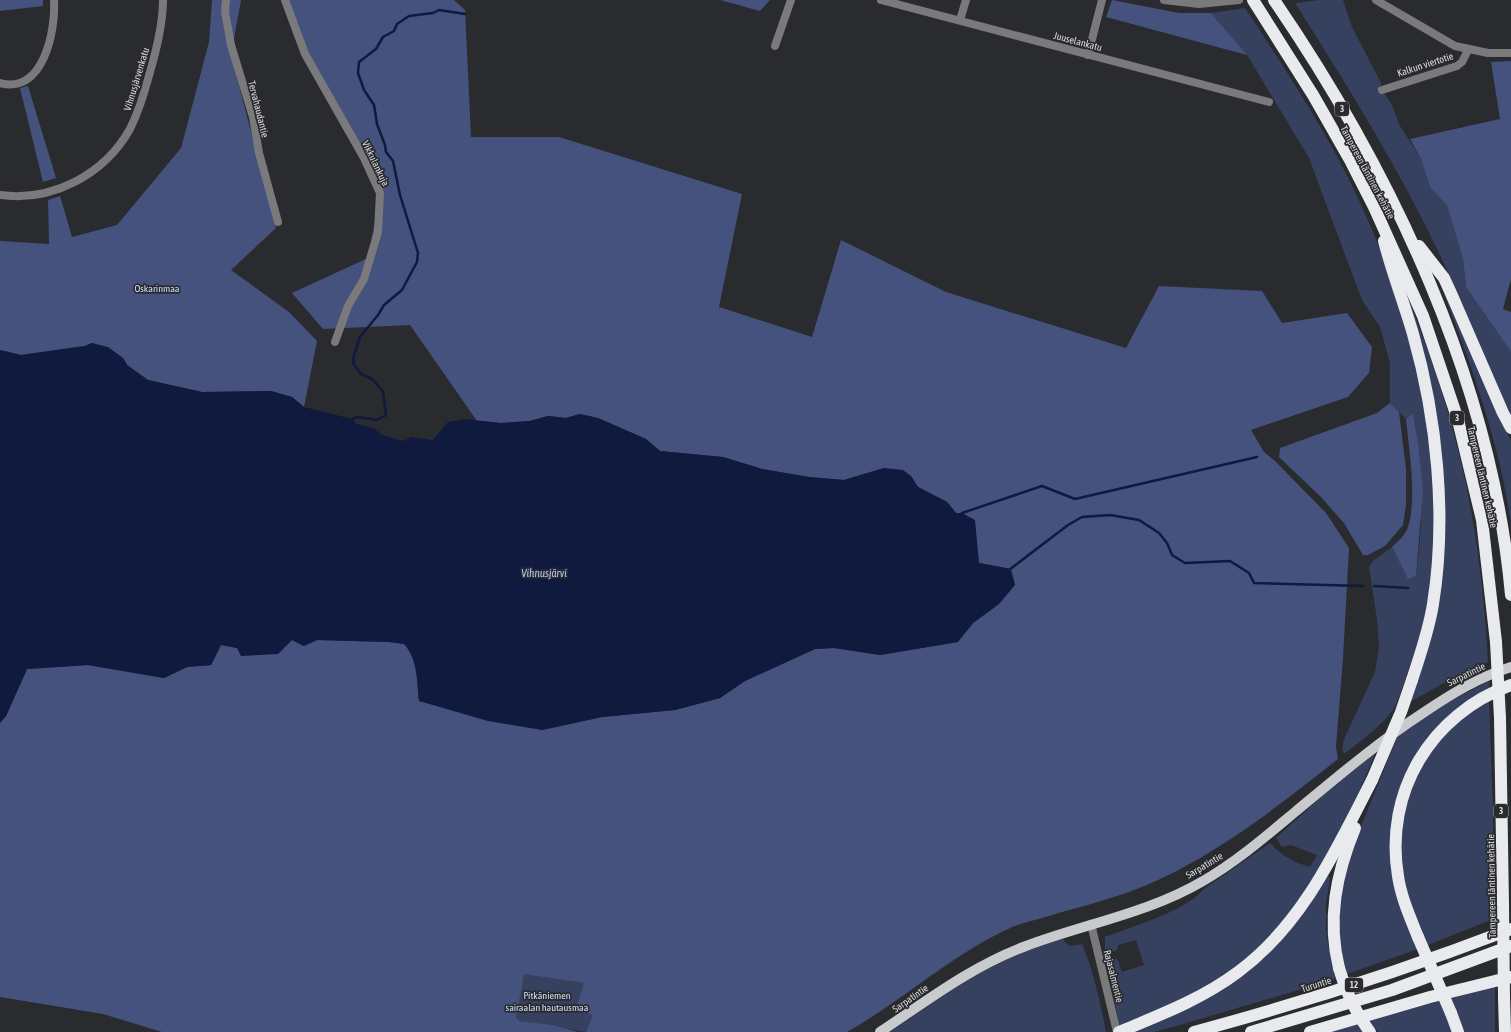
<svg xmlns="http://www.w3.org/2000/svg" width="1511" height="1032" font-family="'Asap Condensed',sans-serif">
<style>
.green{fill:#364160}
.forest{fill:#44527d}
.water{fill:#10193e}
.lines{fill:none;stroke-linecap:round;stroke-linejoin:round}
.stream{stroke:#10193e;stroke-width:2.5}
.minor{stroke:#7a7a7c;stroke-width:8}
.major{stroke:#c9cacd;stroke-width:10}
.highway{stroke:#e8eaee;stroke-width:12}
.highway-bridge{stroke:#e8eaee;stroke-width:12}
.labels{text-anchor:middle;stroke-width:3.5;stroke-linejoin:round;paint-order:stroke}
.shield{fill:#2a2b2e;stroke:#a6a6a8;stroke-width:1}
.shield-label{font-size:9px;font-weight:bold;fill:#dbdbdd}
.street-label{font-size:10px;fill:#dbdbdd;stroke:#2a2b2e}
.park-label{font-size:10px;fill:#d2ddf9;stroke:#2a2b2e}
.water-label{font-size:11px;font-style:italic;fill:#b3c7ff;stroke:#2a2b2e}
</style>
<rect width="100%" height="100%" fill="#2a2b2e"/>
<!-- green -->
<g class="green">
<path d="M1320,0H1343L1352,27L1381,83L1380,87L1392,105L1400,126L1421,159L1430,187L1447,204L1463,259L1466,287L1511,352V422C1488,366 1466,309 1440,255C1398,167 1347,85 1295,3Z"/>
<path d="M1245,8C1291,78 1337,147 1370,225C1412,323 1439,433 1434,540C1434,552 1434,565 1432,577C1428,606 1421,633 1412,660C1408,671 1398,703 1393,710C1380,727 1361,741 1344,754L1342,748L1345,737L1375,672L1379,646L1377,619L1369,567L1374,560L1392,547L1408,578L1416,575C1424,519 1423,470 1413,413L1406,419L1390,403V363L1380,327L1362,300L1309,158L1247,55L1211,13Z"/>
<path d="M1439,281L1448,296L1493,404L1511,441V525C1500,441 1469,360 1439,281Z"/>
<path d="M1403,285C1425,340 1445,396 1459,454C1476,522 1484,592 1488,662L1449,680L1410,702L1444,523Z"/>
<path d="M1489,681L1490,690L1435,730L1393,821L1418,949L1347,974L1341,949L1339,926L1340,896L1346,868L1358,834L1398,735L1439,707Z"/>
<path d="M1489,700L1493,811V919L1428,945C1416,917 1400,883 1399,852C1399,807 1419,758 1452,726C1463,716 1477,708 1489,700Z"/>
<path d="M1375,754C1341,836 1299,923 1224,975C1192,997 1155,1011 1120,1026L1106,962L1117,958L1122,972L1144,965L1136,940L1118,945L1117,950L1105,954V937C1135,925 1183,913 1204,889L1270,843C1282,856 1293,862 1310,867L1317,855L1291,845L1282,847L1276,838L1333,786Z"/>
<path d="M1329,875L1330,879L1326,903V930L1330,956L1336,979L1173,1027L1154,1032H1125L1239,975Z"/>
<path d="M1063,939C1068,948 1072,946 1082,944C1094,973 1100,1001 1106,1032H890C947,994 994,957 1063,939Z"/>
<path d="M523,973L584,983L594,1015L586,1032L520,1021L516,1018Z"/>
<path d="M1495,984V1032H1463L1450,994Z"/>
<path d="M1440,997L1453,1032H1378L1368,1019Z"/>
<path d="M1357,1022L1365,1032H1323Z"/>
</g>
<!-- forest -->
<g class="forest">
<path d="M0,0H43V6L0,11Z"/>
<path d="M212,0H241L231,55L276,228L231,270L289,312L317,341L304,407L292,397L271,391L202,392L148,380L127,365L123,358L92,343L85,346L21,355L0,350V241L49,244L48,200L60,196L72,237L117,225L181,148L209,42Z"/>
<path d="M287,0H454L465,10L471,137H559L742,194L719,307L812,337L841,240L946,292L1126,348L1159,286L1262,291L1282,323L1347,313L1372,347L1369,373L1348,397L1251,430L1264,452L1275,461L1326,513L1349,548L1343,658L1336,747L1338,759C1273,810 1207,863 1129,892C1101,902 1071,909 1042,918C1031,921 1018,924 1008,929C950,956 902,1001 847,1032H586L593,1015L576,1009L584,983L524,974L516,1018L520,1021L552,1025L578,1032H162L103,1014L0,997V723L6,716L27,669L88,665L164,678L187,667L211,665L221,645L237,648L292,640L304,646L317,640L389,642L405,644C418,660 417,680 419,701L542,730L602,717L675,710L720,698L745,681L815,649L834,648L880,655L957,642L973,623L999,604L1011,569L979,563L956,513L947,502L918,487L911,476L884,468L844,480L809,477L762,469L723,457L660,451L646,439L598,418L580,414L566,418L548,416L530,421L501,423L477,421L410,325L323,329L292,293L368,258L380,193L308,53Z"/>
<path d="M720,0H770L760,11Z"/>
<path d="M1112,0L1179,13H1211L1247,55L1106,17Z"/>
<path d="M1511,61V279L1503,309L1511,312V352L1466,287L1463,259L1447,205L1430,187L1421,159L1410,139L1500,119L1491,62Z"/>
<path d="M28,86L56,178L43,182L20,88Z"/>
<path d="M1390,403L1399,412L1406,469V505L1403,525L1385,546L1368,555H1363L1344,523L1321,497L1279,457L1280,448L1377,413Z"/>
<path d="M1413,413L1418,443L1423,490L1416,576L1408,579L1392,547C1398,541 1405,536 1408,527C1417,500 1409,448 1406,419Z"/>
</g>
<!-- water -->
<path class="water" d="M92,343L108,347L123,358L127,365L148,380L202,392L271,391L292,397L304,407L352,419L357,424L373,428L382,435L403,441L411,437L433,440L448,422L465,419L501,423L530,421L548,416L566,418L580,414L598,418L646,439L660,451L723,457L762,469L809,477L844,480L884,468L903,470L911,476L918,487L947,502L956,513H962L975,520L979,563L1011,569L1015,585L999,604L973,623L958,642L880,655L834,648L815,649L745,681L720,698L675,710L602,717L542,730L488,721L419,701C417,681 418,660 404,644L389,642L317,640L304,646L292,640L278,654L241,656L237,648L221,645L211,665L187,667L164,678L88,665L27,669L6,716L0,723V350L21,355L85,346Z"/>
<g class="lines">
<!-- stream -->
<g class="stream">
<path d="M352,419L357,417L377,420L386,415L383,391L372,379L361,374L353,363L354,355L360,337L378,315L384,305L402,290L417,262L418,253L400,195L393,161L386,152L385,145L377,124L374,105L364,90L358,73L359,62L376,49L383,37L394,31L397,24L409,16L433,13L439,10L465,14"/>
<path d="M962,513L1042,486L1075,499L1257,457"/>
<path d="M1009,570L1068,525L1082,517L1110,515L1139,520L1159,533L1167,543L1172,555L1185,563L1230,561L1249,573L1254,583L1363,586"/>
<path d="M1374,586L1408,588"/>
</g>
<!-- minor -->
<g class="minor">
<path d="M226,0L225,12L231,45L253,117L259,153L278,222"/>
<path d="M285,0L305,54L364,158L380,193L378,232L364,279L348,306L335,342"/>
<path d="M881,0L1269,102"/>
<path d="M1164,0L1199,4L1239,0"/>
<path d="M1376,0L1455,46L1488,53H1511"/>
<path d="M960,20L966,0"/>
<path d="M775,46L791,0"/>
<path d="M1088,55L1102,0"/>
<path d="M0,83C43,95 56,31 54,0"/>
<path d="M1382,90L1457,66L1462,62L1468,50"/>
<path d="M0,195C52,202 104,175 130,129C139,111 145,91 150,72C157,48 163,24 163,0"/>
<path d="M1091,924L1117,1032"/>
</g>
<!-- major -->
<path class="major" d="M880,1032C928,1000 972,966 1026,946C1084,924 1149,913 1203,881C1236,862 1265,837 1295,812C1336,778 1377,743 1423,713C1451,694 1479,677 1511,667"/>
<!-- highway -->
<g class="highway">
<path d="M1253,0L1313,95L1350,160L1374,207L1423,316L1458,420L1482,520L1496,642"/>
<path d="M1274,0C1393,174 1492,383 1511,595"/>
<path d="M1384,241C1392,272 1404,303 1413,334C1437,418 1447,517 1433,604C1429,630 1420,655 1412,680"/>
<path d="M1419,246L1444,278L1450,291L1503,413L1511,428"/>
<path d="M1500,718L1503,904"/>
<path d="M1418,937C1410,917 1401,897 1398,876C1384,792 1431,714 1511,685"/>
<path d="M1339,968C1327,920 1336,874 1355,828"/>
<path d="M1504,998L1505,1032"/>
<path d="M1451,1013L1458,1032"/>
<path d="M1119,1032C1160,1015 1202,999 1238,972C1303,924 1336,850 1372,780"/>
<path d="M1194,1032C1302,1003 1407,969 1511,929"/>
<path d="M1251,1032L1392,990L1511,946"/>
<path d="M1310,1032L1430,997L1511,977"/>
</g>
<!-- highway-bridge -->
<g class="highway-bridge">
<path d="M1496,642L1500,718"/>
<path d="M1372,780L1401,712L1412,680"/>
<path d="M1503,904L1504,998"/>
<path d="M1418,937L1451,1013"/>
<path d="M1339,968C1346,992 1355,1012 1370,1032"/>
</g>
</g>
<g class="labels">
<!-- shield labels -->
<g class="shield">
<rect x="1335" y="102" width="14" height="14" rx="3"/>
<rect x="1450" y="411" width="14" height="14" rx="3"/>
<rect x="1494" y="804" width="14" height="14" rx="3"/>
<rect x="1345" y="978" width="18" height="14" rx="3"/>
</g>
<g class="shield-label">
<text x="1342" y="112">3</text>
<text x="1457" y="421">3</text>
<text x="1501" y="814">3</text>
<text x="1354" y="988">12</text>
</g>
<!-- street labels -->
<g class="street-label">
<text transform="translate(1078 41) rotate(15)" y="4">Juuselankatu</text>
<text transform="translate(1425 64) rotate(-18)" y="4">Kalkun viertotie</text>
<text transform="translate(136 79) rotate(-73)" y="4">Vihnusjärvenkatu</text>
<text transform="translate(259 109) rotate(76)" y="4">Tervahaudantie</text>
<text transform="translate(376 163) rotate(64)" y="4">Vikkulankuja</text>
<text transform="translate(1368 172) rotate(62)" y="4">Tampereen läntinen kehätie</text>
<text transform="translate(1483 477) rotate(77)" y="4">Tampereen läntinen kehätie</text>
<text transform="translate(1466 674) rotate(-26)" y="4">Sarpatintie</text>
<text transform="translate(1204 865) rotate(-31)" y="4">Sarpatintie</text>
<text transform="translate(1491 886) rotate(-91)" y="4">Tampereen läntinen kehätie</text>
<text transform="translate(1114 976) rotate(76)" y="4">Rajasalmentie</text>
<text transform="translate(1316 984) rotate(-18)" y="4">Turuntie</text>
<text transform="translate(910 998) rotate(-35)" y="4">Sarpatintie</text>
</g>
<!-- park labels -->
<g class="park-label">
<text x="157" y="292">Oskarinmaa</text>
<text x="547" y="999">Pitkäniemen<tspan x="547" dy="12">sairaalan hautausmaa</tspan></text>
</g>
<!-- water labels -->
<g class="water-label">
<text x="544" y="577">Vihnusjärvi</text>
</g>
</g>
</svg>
